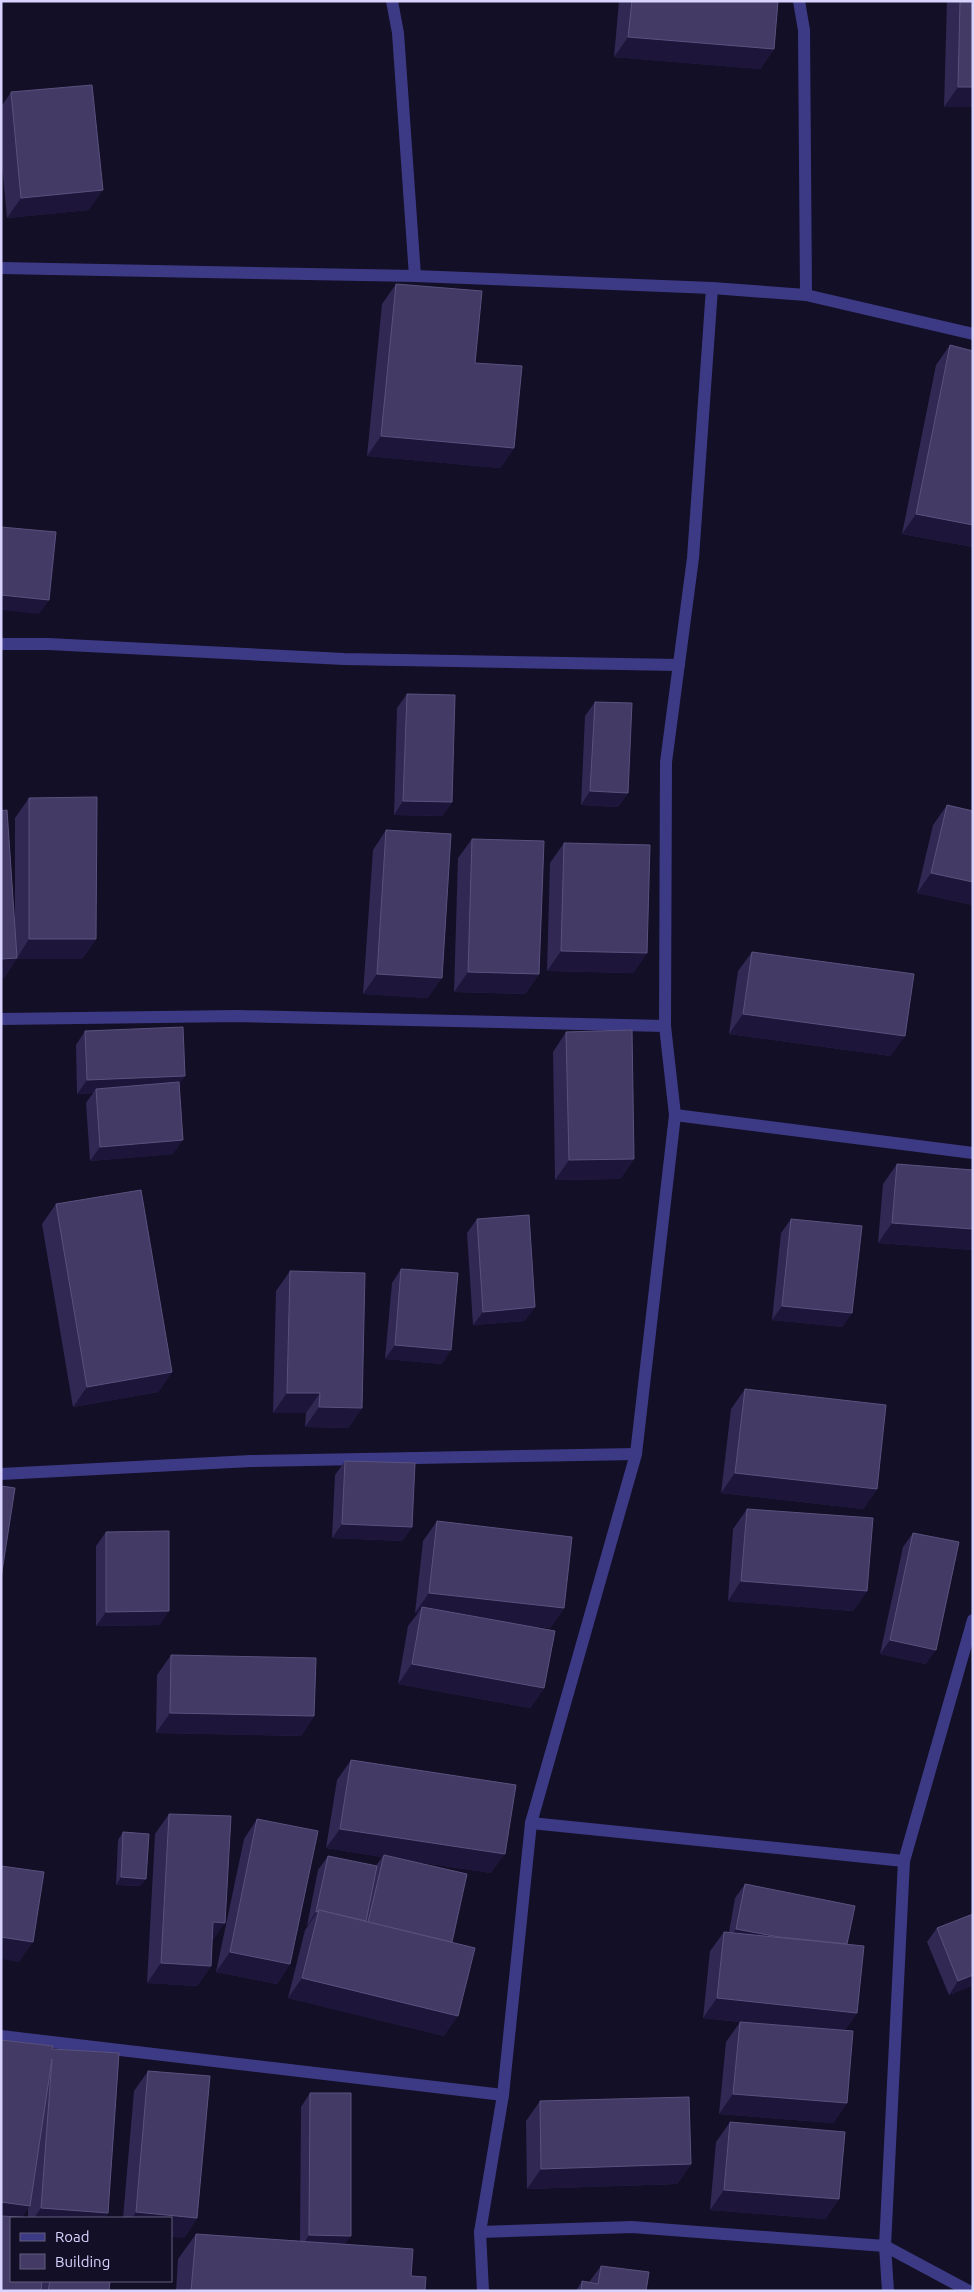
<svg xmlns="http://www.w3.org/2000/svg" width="974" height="2292" font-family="Ubuntu,sans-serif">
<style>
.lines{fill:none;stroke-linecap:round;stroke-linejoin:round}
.minor{stroke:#3d3a85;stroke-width:12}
.wall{fill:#312854;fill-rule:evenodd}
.shaded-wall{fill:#1d163a}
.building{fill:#433a66;stroke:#5a527e}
</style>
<rect width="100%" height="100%" fill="#130f26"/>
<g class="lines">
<!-- minor -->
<g class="minor">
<path d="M392,1L398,33L415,276"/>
<path d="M799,1L804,30L806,295"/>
<path d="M1,268L415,276L712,288L806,295L973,334"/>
<path d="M1,644H48L344,659L679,665"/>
<path d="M1,1019L238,1016L665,1026"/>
<path d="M675,1115L973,1153"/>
<path d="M1,1474L251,1461L636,1454"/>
<path d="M531,1823L904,1861"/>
<path d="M1,2036L503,2095"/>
<path d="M480,2232L632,2227L885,2246L969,2291"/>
<path d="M483,2291L480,2232L503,2095L531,1823L636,1454L675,1115L665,1026L666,762L693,558L712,288"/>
<path d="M888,2291L885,2246L904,1861L973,1620"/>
</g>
</g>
<!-- wall -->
<g class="wall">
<path d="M619,1H778L774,49L760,69L614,57Z"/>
<path d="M947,1H973V107H944Z"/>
<path d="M11,92L89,210L7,218L1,155V107Z"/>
<path d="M396,284L475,363L514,448L500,468L367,456L382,304Z"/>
<path d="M950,345L973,547L902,534L936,365Z"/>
<path d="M407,694L452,802L442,816L394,815L397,708Z"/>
<path d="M595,702L628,793L618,807L581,805L585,716Z"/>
<path d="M29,798L96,939L82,959H16L4,978L15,929V818Z"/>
<path d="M947,805L973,811V905L917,893L933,825Z"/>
<path d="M386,830L428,998L363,994L373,850Z"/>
<path d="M472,839L539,974L525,994L454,992L458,858Z"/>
<path d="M564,843L647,953L633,973L547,971L550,863Z"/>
<path d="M752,952L891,1056L729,1034L738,971Z"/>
<path d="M85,1031L179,1084L173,1154L90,1161L86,1103L93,1093L77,1094L76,1045Z"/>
<path d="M566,1032L634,1159L620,1179L555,1180L553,1052Z"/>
<path d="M897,1164L973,1170V1250L878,1243L883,1184Z"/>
<path d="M56,1204L172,1372L158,1392L73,1407L42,1224Z"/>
<path d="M477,1219L525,1321L473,1325L467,1233Z"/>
<path d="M791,1219L843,1327L772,1320L781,1233Z"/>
<path d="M401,1269L442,1364L385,1359L392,1283Z"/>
<path d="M290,1271L362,1408L348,1428L305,1427L306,1413H273L276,1291Z"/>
<path d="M745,1389L877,1489L863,1509L721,1493L731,1409Z"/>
<path d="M345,1461L412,1527L402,1541L332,1538L335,1475Z"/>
<path d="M747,1509L867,1591L853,1611L728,1601L733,1529Z"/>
<path d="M437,1521L564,1608L550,1628L517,1624L544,1688L530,1708L398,1684L408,1626L418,1613H415L423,1541Z"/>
<path d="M106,1532L160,1625L96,1626V1546Z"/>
<path d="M913,1533L926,1664L880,1654L903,1547Z"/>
<path d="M171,1655L314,1716L301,1736L156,1733L157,1675Z"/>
<path d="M351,1760L491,1873L410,1861L452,1942L444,2036L288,1998L305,1930L308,1926H307L318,1870L328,1856L376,1866L382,1857L326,1848L337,1780Z"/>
<path d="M169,1814L212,1941L211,1966L197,1986L147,1983L155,1834Z"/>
<path d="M257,1819L290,1964L277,1984L216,1972L244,1839Z"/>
<path d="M123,1832L141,1886L116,1885L118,1840Z"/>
<path d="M745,1884L847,1944L857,2013L845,2030L847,2103L833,2123L719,2114L726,2042L740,2022L703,2018L710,1951L724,1932H729L735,1898Z"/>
<path d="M937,1928L973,1985L949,1995L927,1942Z"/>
<path d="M1,2040L53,2046L52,2049L119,2053L108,2213L105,2218H11V2281H110L109,2291H1ZM28,2208V2218L22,2217Z"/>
<path d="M148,2071L197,2218L184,2238L171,2218H123L134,2091Z"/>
<path d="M310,2093L345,2244L411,2276L425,2291H176L178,2259L196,2234L300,2241L301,2107Z"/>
<path d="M540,2101L691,2164L677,2184L527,2189L526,2121Z"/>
<path d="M730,2122L839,2199L825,2219L710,2210L716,2142Z"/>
<path d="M601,2266L646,2291H576L582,2281L589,2282Z"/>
</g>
<!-- shaded-wall -->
<g class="shaded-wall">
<path d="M628,37L774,49L760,69L614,57Z"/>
<path d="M958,87H973V107H944Z"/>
<path d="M103,190L89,210L7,218L21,198Z"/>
<path d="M381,436L514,448L500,468L367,456Z"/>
<path d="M916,514L973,525V547L902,534Z"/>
<path d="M1,595L49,600L39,614L1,610Z"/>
<path d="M590,791L628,793L618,807L581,805Z"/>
<path d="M403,801L452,802L442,816L394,815Z"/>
<path d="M931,873L973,882V905L917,893Z"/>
<path d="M29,939H96L82,959H16L4,978H1V959L17,958Z"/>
<path d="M561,951L647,953L633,973L547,971Z"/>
<path d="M468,972L539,974L525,994L454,992Z"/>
<path d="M377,974L442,978L428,998L363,994Z"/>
<path d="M743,1014L905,1036L891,1056L729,1034Z"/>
<path d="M185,1076L175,1090L96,1089L93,1093L77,1094L87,1080Z"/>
<path d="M183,1140L173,1154L90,1161L100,1147Z"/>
<path d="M634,1159L620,1179L555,1180L569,1160Z"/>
<path d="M892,1223L973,1229V1250L878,1243Z"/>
<path d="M782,1306L852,1313L843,1327L772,1320Z"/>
<path d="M535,1307L525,1321L473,1325L483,1312Z"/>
<path d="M395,1345L451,1350L442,1364L385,1359Z"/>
<path d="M172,1372L158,1392L73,1407L87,1387Z"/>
<path d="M287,1393H320L306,1413H273Z"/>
<path d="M319,1407L362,1408L348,1428L305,1427Z"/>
<path d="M735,1473L877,1489L863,1509L721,1493Z"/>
<path d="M342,1524L412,1527L402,1541L332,1538Z"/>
<path d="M741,1581L867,1591L853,1611L728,1601Z"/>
<path d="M429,1593L564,1608L550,1628L421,1613L422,1607L418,1613H415Z"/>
<path d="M169,1611L160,1625L96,1626L106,1612Z"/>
<path d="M890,1640L936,1650L926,1664L880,1654Z"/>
<path d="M412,1664L544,1688L530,1708L398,1684Z"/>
<path d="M170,1713L314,1716L301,1736L156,1733Z"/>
<path d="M340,1829L505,1854L491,1873L383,1857L384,1855L382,1857L326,1848Z"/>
<path d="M121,1877L146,1879L141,1886L116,1885Z"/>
<path d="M316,1912H317L308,1926H307Z"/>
<path d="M213,1922L225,1923L211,1943Z"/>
<path d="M736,1929L845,1950L727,1943Z"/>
<path d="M1,1937L33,1942L19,1962L1,1959Z"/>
<path d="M230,1952L290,1964L277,1984L216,1972Z"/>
<path d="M161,1963L211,1966L197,1986L147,1983Z"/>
<path d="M973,1975V1985L949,1995L958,1981Z"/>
<path d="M302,1978L458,2016L444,2036L288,1998Z"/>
<path d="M717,1998L857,2013L843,2033L703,2018Z"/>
<path d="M733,2094L847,2103L833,2123L719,2114Z"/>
<path d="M691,2164L677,2184L527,2189L541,2169Z"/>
<path d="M724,2190L839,2199L825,2219L710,2210Z"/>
<path d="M1,2202L30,2206L21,2218L1,2224Z"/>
<path d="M41,2208L108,2213L105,2218H34Z"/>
<path d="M136,2212L197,2218L184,2238L171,2237V2218H132Z"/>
<path d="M309,2235L351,2236L341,2250L300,2249Z"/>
</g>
<!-- building -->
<g class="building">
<path d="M632,1H778L774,49L628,37Z"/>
<path d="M960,1H973V87H958Z"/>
<path d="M92,85L103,190L21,198L11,92Z"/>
<path d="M396,284L482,291L475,363L522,366L514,448L381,436Z"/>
<path d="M950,345L973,351V525L916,514Z"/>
<path d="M1,527L56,532L49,600L1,595Z"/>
<path d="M407,694L455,695L452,802L403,801Z"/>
<path d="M595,702L632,703L628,793L590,791Z"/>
<path d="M97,797L96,939H29V798Z"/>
<path d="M947,805L973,811V882L931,873Z"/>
<path d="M7,810L17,958L1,959V811Z"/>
<path d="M386,830L451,834L442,978L377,974Z"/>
<path d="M472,839L544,841L539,974L468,972Z"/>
<path d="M564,843L650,845L647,953L561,951Z"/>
<path d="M752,952L914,974L905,1036L743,1014Z"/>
<path d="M183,1027L185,1076L87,1080L85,1031Z"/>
<path d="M632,1030L634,1159L569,1160L566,1032Z"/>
<path d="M179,1082L183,1140L100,1147L96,1089Z"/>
<path d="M897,1164L973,1170V1229L892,1223Z"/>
<path d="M141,1190L172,1372L87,1387L56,1204Z"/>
<path d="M529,1215L535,1307L483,1312L477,1219Z"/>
<path d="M791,1219L862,1226L852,1313L782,1306Z"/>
<path d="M401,1269L458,1273L451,1350L395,1345Z"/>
<path d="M290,1271L365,1273L362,1408L319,1407L320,1393H287Z"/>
<path d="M745,1389L886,1405L877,1489L735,1473Z"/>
<path d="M345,1461L415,1463L412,1527L342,1524Z"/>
<path d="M1,1486L15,1488L1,1578Z"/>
<path d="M747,1509L873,1518L867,1591L741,1581Z"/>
<path d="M437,1521L572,1537L564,1608L429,1593Z"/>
<path d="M169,1531V1611L106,1612V1532Z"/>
<path d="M913,1533L959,1542L936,1650L890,1640Z"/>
<path d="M422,1607L555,1631L544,1688L412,1664Z"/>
<path d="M171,1655L316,1658L314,1716L170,1713Z"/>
<path d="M351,1760L516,1785L505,1854L340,1829Z"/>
<path d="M169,1814L231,1816L225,1923L213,1922L211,1966L161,1963Z"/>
<path d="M257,1819L318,1831L290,1964L230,1952Z"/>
<path d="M123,1832L149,1834L146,1879L121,1877Z"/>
<path d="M384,1855L467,1874L452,1942L368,1922Z"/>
<path d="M328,1856L377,1866L366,1921L319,1910L317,1912H316Z"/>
<path d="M1,1866L44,1872L33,1942L1,1937Z"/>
<path d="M745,1884L855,1906L847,1944L779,1937L736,1929Z"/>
<path d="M319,1910L475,1948L458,2016L302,1978Z"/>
<path d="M973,1914V1975L958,1981L937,1928Z"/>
<path d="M724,1932L864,1946L857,2013L717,1998Z"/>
<path d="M740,2022L853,2031L847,2103L733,2094Z"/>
<path d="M1,2040L53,2046L52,2049L119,2053L108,2213L41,2208L52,2059L30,2206L1,2202Z"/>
<path d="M148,2071L210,2076L197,2218L136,2212Z"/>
<path d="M310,2093H351V2236L309,2235Z"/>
<path d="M689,2097L691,2164L541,2169L540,2101Z"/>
<path d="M730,2122L845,2132L839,2199L724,2190Z"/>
<path d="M1,2216L36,2218H11V2281H42L41,2291H1Z"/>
<path d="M196,2234L413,2249L411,2276L426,2277L425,2291H191Z"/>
<path d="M601,2266L649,2272L646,2291H581L582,2281L598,2284Z"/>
<path d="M50,2281H110L109,2291H48Z"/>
</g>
<!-- border -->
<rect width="974" height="2292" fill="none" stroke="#d9d4ff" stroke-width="5"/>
<!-- legend -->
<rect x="10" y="2217" width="162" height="65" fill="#130f26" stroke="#625e7d"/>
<rect x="20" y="2233" width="25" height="8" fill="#3d3a85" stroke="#625e7d"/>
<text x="55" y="2242" font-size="15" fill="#d9d4ff">Road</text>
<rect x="20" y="2254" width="25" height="15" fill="#433a66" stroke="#625e7d"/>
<text x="55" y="2267" font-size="15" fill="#d9d4ff">Building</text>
</svg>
